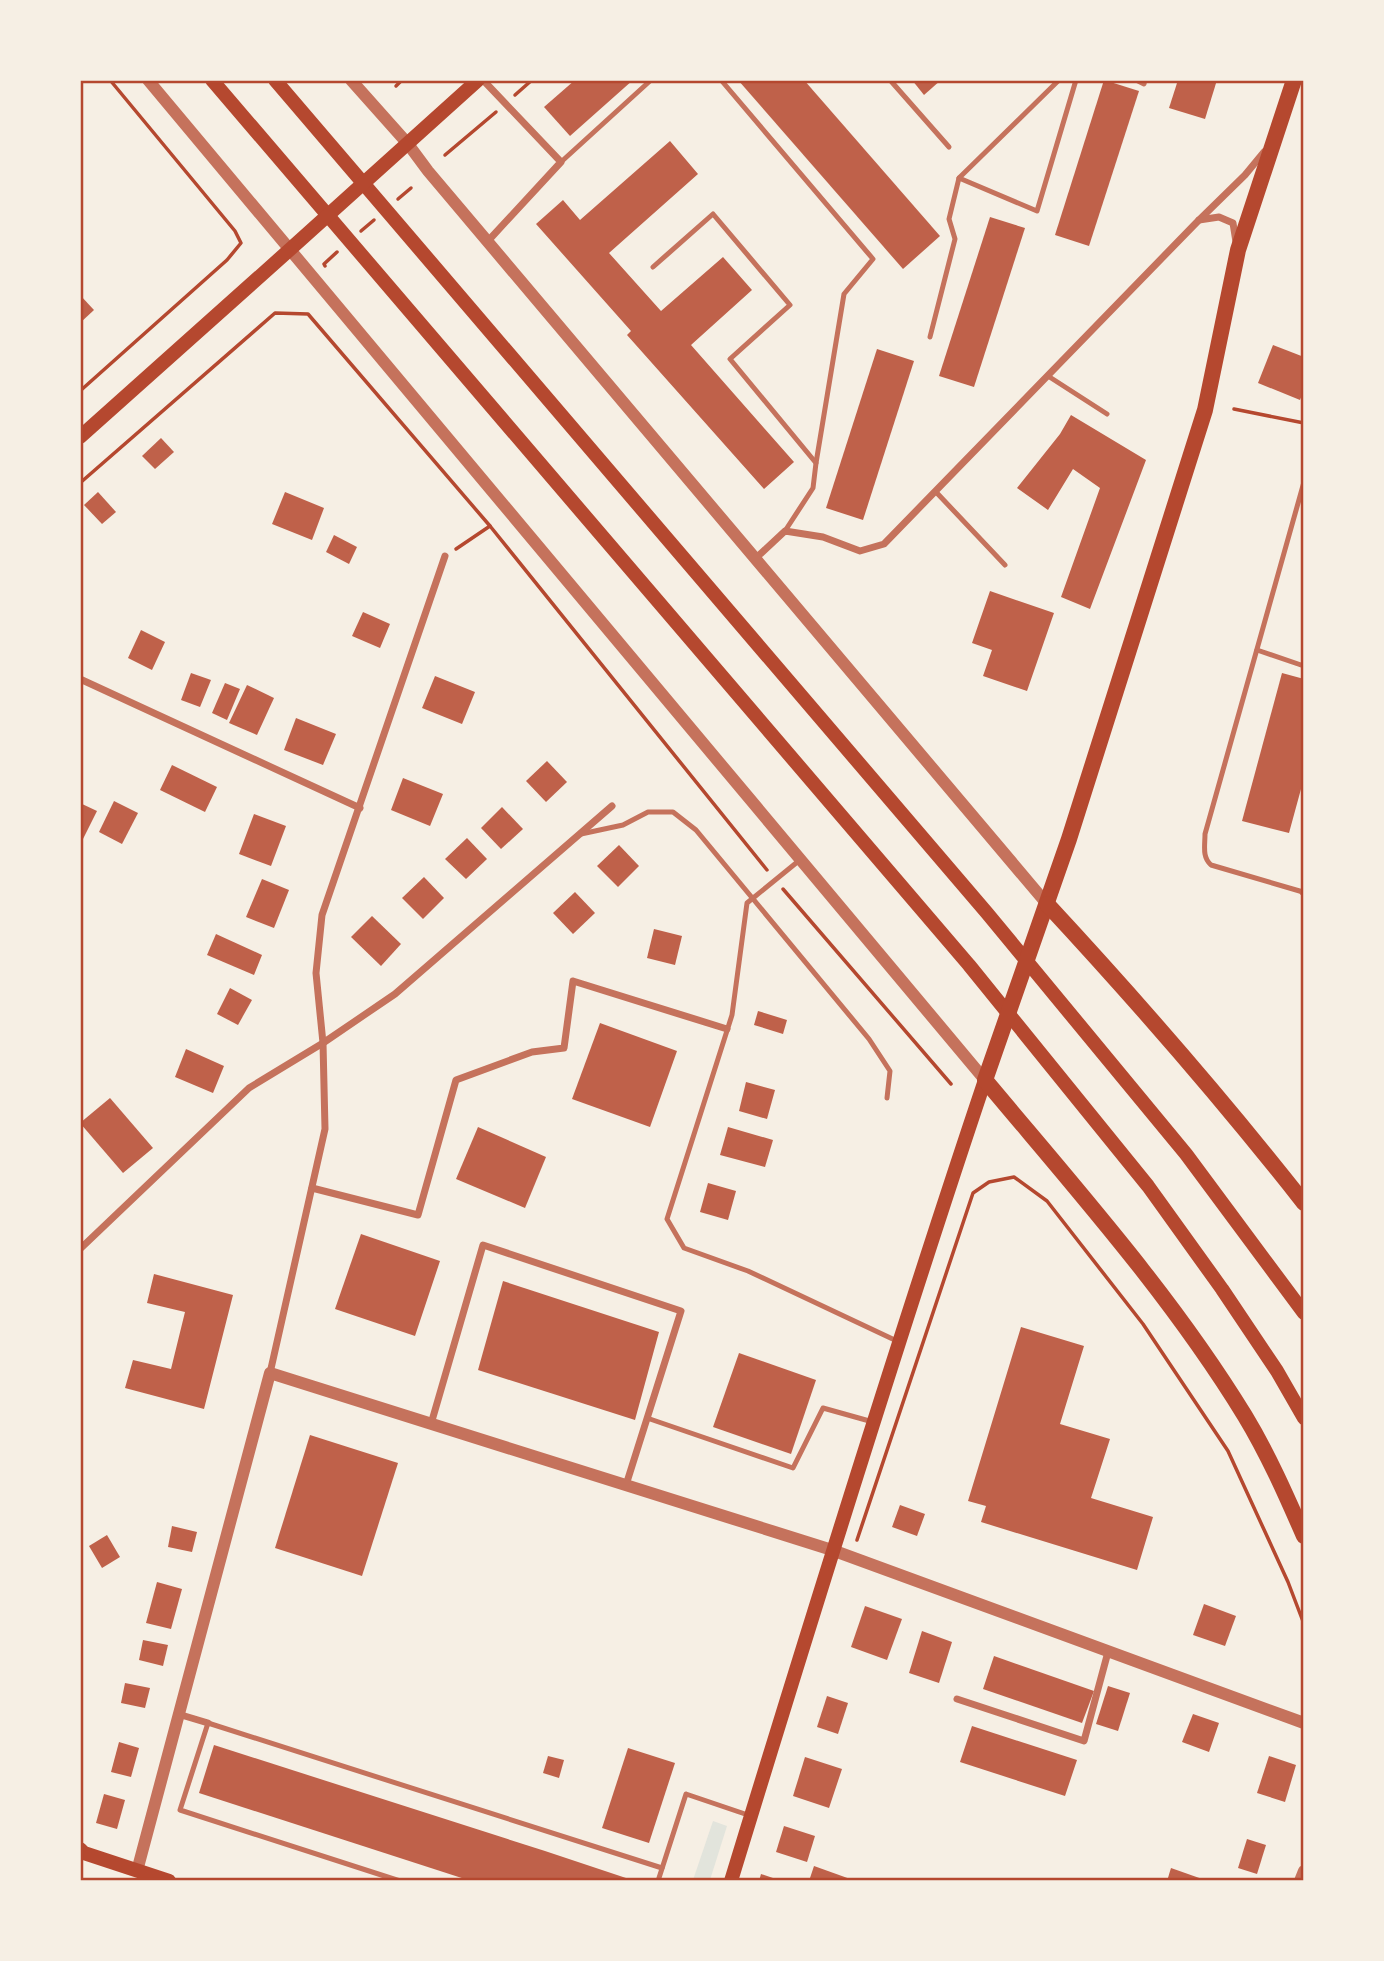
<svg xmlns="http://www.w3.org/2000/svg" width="1384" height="1961" font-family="Helvetica,sans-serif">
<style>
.green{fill:#e2e4dc}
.building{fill:#bf614a}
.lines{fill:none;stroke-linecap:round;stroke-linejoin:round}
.path{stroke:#b5482f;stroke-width:3.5}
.service{stroke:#c5725c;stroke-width:5}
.minor{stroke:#c5725c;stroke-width:7}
.tertiary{stroke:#c5725c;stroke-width:12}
.secondary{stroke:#b5482f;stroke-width:14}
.primary{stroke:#b5482f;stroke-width:16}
.neatline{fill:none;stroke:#b5482f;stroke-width:2.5}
</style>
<rect width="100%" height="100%" fill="#f6efe4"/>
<!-- green -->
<path class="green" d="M713,1821L727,1826L710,1880H693Z"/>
<!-- building -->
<g class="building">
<path d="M575,80H633L570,136L544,107Z"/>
<path d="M738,80H804L940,236L903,269Z"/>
<path d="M912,80H941L924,95Z"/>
<path d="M1104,80L1139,91L1089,246L1055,235Z"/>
<path d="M1178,80H1217L1205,119L1169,108Z"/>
<path d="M670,141L698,174L609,253L661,311L723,257L752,290L691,345L794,462L764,489L627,335L631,331L536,224L563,200L580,220Z"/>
<path d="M990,217L1025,228L974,387L939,376Z"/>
<path d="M80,295L94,310L80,323Z"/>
<path d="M1273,345L1304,357V390L1300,400L1258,383Z"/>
<path d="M877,349L914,361L863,520L826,508Z"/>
<path d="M1071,415L1146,460L1090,609L1061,597L1100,488L1073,469L1048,510L1017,488L1060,434Z"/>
<path d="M161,438L174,452L155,469L142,456Z"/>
<path d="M98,492L116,512L102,524L84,505Z"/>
<path d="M285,492L324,508L312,540L272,524Z"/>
<path d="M334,535L357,547L349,564L326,552Z"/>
<path d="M990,591L1054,613L1027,691L983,676L992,650L972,643Z"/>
<path d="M363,612L390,624L380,648L352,636Z"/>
<path d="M141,630L165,642L152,670L128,658Z"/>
<path d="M191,673L211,680L200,707L181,700Z"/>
<path d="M1282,673L1304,679V778L1289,833L1242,821Z"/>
<path d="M435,676L475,692L462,724L422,708Z"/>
<path d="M225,683L240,689L227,720L212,713Z"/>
<path d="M247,685L274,698L257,735L229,723Z"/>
<path d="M296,718L336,734L323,765L284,750Z"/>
<path d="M547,761L567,782L546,802L526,781Z"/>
<path d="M172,765L217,787L205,812L160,790Z"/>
<path d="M403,778L443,794L430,826L391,810Z"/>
<path d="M114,801L138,813L122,844L99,832Z"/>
<path d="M80,803L97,811L80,845Z"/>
<path d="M502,807L523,829L501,849L481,828Z"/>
<path d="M254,814L286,826L271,866L239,854Z"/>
<path d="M467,838L487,859L466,879L445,859Z"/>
<path d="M619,845L639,866L618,887L597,866Z"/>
<path d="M424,877L444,898L423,919L402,898Z"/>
<path d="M262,879L289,890L274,928L246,917Z"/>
<path d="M575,892L595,913L573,934L553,913Z"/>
<path d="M372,916L401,944L381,966L351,937Z"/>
<path d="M654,929L682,936L675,965L647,958Z"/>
<path d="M216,934L262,955L254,975L207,955Z"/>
<path d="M230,988L252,1000L238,1025L217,1014Z"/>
<path d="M758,1011L787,1020L783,1034L754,1025Z"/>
<path d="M600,1023L677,1051L650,1127L572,1099Z"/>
<path d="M186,1049L224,1066L213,1093L175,1077Z"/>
<path d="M746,1082L775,1090L767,1119L739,1111Z"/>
<path d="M110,1098L153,1148L123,1173L80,1123Z"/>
<path d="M478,1127L546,1157L525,1208L456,1179Z"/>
<path d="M728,1127L773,1140L765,1167L720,1155Z"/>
<path d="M708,1183L736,1191L728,1220L700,1212Z"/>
<path d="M361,1234L440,1261L415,1336L335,1309Z"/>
<path d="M154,1274L233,1295L204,1409L125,1388L133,1360L171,1369L185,1312L147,1303Z"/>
<path d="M503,1281L659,1332L635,1420L478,1370Z"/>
<path d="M1021,1327L1084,1346L1060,1424L1110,1439L1091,1498L1153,1517L1137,1570L981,1522L986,1506L968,1501Z"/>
<path d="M739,1353L816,1380L791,1454L713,1427Z"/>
<path d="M310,1435L398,1463L362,1576L275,1548Z"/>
<path d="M900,1505L925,1514L917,1536L892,1527Z"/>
<path d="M172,1526L197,1532L192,1552L168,1547Z"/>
<path d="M107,1535L120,1557L102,1568L89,1546Z"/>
<path d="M157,1582L182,1589L171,1629L146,1623Z"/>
<path d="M1204,1604L1236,1616L1225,1646L1193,1635Z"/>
<path d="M865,1606L902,1619L887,1660L851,1647Z"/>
<path d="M922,1631L952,1642L939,1683L909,1673Z"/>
<path d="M143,1640L168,1645L163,1666L139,1660Z"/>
<path d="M994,1656L1094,1691L1082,1723L983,1689Z"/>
<path d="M125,1683L150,1688L145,1708L121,1703Z"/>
<path d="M1108,1686L1130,1693L1118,1731L1096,1724Z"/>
<path d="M827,1696L848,1703L838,1734L817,1727Z"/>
<path d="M1193,1714L1219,1723L1209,1752L1182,1742Z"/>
<path d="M972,1726L1077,1760L1065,1796L960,1762Z"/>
<path d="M119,1742L139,1748L131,1777L111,1772Z"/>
<path d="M214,1745L545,1851L635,1881H471L199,1793Z"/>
<path d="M628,1748L675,1763L649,1843L602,1828Z"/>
<path d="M548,1756L564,1760L559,1778L543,1773Z"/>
<path d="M1269,1756L1296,1765L1285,1802L1257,1793Z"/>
<path d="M805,1757L842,1769L829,1808L793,1796Z"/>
<path d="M104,1794L125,1800L117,1829L96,1823Z"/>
<path d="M784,1826L815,1836L807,1862L776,1852Z"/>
<path d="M1247,1839L1266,1845L1257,1874L1238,1868Z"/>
<path d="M814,1866L853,1880V1881H809Z"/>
<path d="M1171,1868L1205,1880V1881H1167Z"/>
<path d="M761,1874L773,1878L772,1881H759Z"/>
</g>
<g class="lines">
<!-- path -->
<g class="path">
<path d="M396,86L402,80"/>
<path d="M515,95L532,80"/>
<path d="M445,155L496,112"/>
<path d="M398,199L411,188"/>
<path d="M361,231L374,220"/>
<path d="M325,266L324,264L337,252"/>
<path d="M80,391L227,260L241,243L235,231L110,80"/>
<path d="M1234,409L1304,423"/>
<path d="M80,483L275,313L308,314L490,526L767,870"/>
<path d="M456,549L490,526"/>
<path d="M783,889L951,1084"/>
<path d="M857,1540L973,1193L989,1182L1014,1177L1047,1201L1143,1324L1228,1451L1288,1582L1304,1624"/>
</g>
<!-- service -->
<g class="service">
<path d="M721,80L873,259L844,294L816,463"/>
<path d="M890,80L949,147"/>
<path d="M1059,80L959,178L1037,211L1076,80"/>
<path d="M1136,80L1144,84L1145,80"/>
<path d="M561,162L651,80"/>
<path d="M653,267L713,214L790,305L730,359L816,463L813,488L785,531"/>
<path d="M930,337L955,239L949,219L959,178"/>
<path d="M1048,376L1107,414"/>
<path d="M1304,482L1205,834C1205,846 1202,857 1211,865L1303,892L1304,889"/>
<path d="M936,492L1005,565"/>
<path d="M1257,650L1304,666"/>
<path d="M581,834L623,825L648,812H673L696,830L869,1039L890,1071L887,1098"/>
<path d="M801,859L747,903L732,1015L667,1219L684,1248L748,1271L899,1342"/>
<path d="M647,1418L793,1468L823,1408L873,1422"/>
<path d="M400,1881L180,1810L208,1723L662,1868"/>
<path d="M658,1881L686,1794L751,1816"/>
</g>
<!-- minor -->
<g class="minor">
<path d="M483,80L561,162L488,241"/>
<path d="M1199,220L1219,217L1233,223L1236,242"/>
<path d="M756,558L785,531L823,537L860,551L884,544L1198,221L1245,175L1264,152"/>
<path d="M80,679L360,808"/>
<path d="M1303,892H1304"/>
<path d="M312,1188L418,1215L456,1080L532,1052L564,1048L573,981L727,1029"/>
<path d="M80,1249L249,1088L323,1043L395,994L612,806"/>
<path d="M270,1373L325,1129L323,1043L316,973L322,915L445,556"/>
<path d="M431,1424L483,1245L681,1311L626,1485"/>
<path d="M957,1699L1084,1741L1108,1652"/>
<path d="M178,1714L208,1723"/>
</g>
<!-- tertiary -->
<g class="tertiary">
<path d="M148,80L985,1080"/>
<path d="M351,80L408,144L428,171L1047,904"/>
<path d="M137,1871L270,1373L832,1550L1304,1723"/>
<path d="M1300,1881L1304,1871"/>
</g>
<!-- secondary -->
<g class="secondary">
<path d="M212,80L969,965L1148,1186L1222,1289L1277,1371L1304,1418"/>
<path d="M275,80L987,913L1186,1154L1304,1313"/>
<path d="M80,437C213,318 346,200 478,80"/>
<path d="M80,1849L84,1853L169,1881"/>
<path d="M731,1881C813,1613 896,1345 985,1080"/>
</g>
<!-- primary -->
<g class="primary">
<path d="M1294,80L1238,250L1205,410L1069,839L985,1080C1076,1189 1171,1295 1245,1416C1268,1454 1286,1495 1304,1536"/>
<path d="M1047,904C1136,1000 1223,1100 1304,1203"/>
</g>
</g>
<!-- border -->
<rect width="1384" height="1961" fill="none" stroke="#f6efe4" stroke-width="164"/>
<rect x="82" y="82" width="1220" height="1797" class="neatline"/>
</svg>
